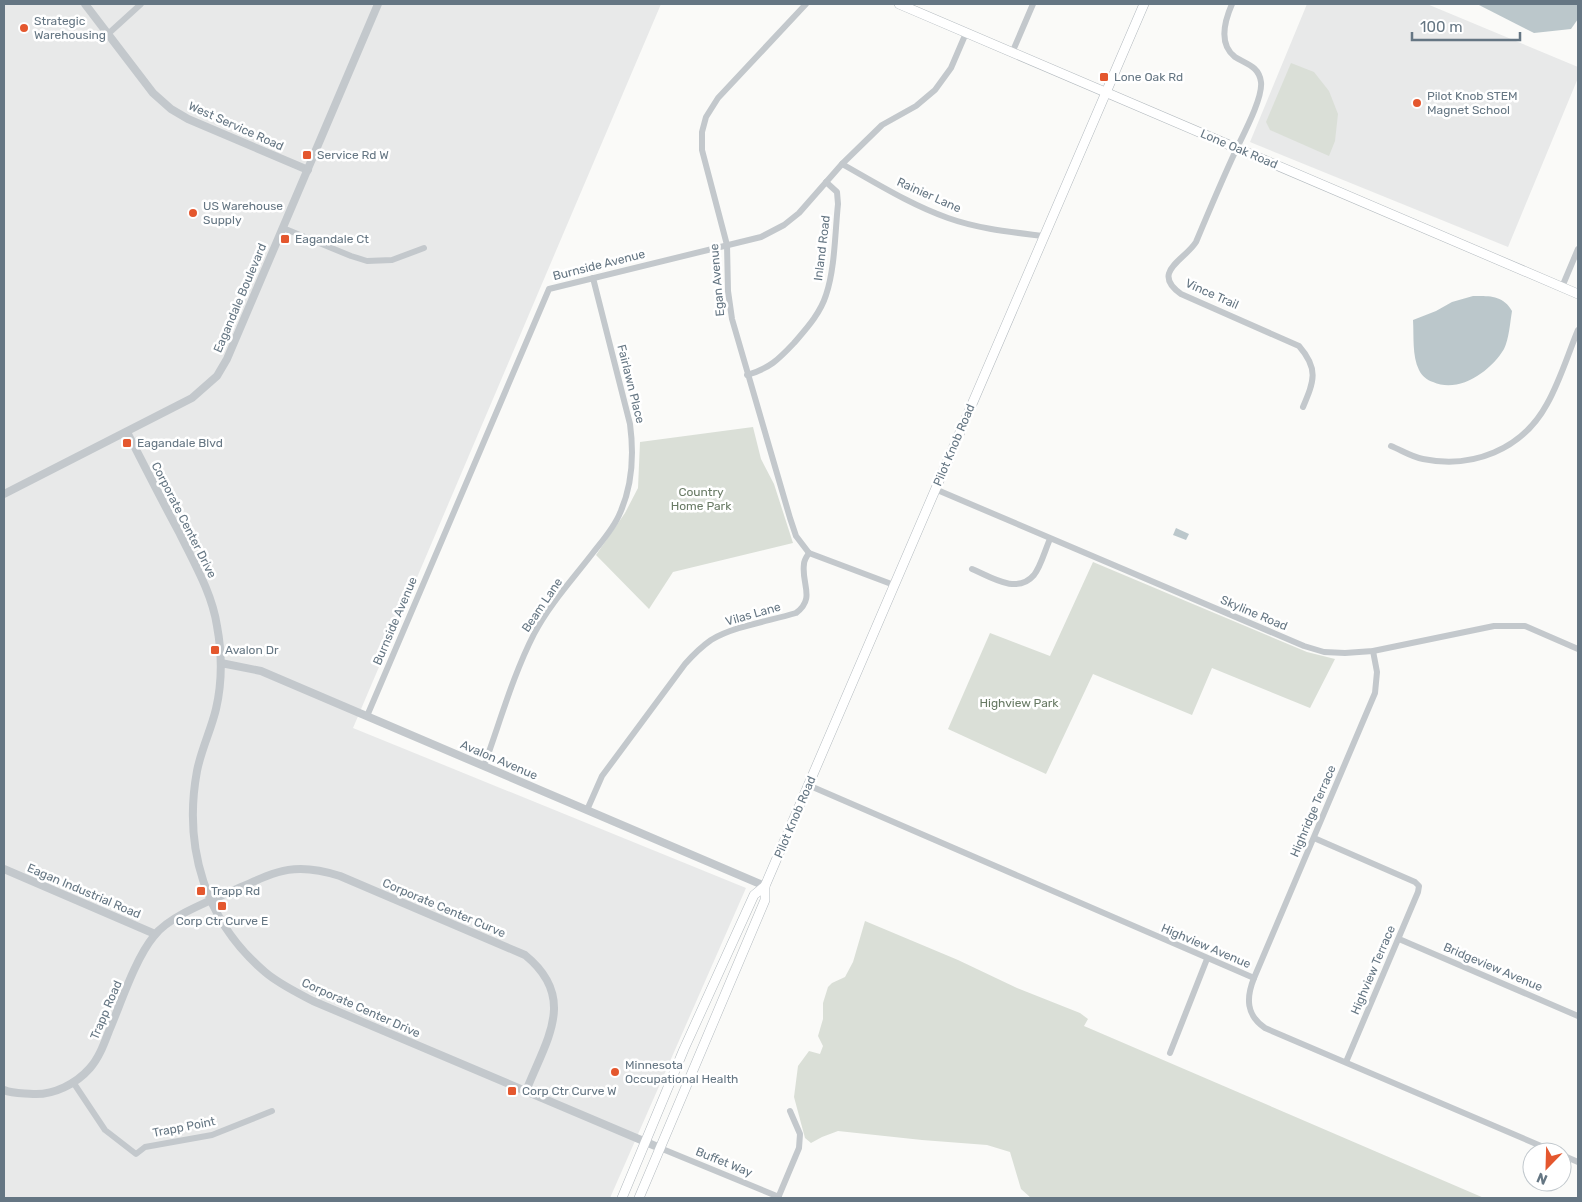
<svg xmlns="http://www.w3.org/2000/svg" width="1582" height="1202" font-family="Rubik,sans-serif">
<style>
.built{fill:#e8e9e9}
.green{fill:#dadfd7}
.water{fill:#bbc7cb}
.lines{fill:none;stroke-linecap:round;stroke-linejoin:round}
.secondary-casing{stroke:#b3babf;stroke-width:10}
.minor{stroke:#c3c8cc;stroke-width:6}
.tertiary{stroke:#c3c8cc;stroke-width:8}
.secondary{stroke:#fff;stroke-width:9}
.poi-dot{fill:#e4572e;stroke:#fff;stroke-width:2}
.labels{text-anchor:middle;stroke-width:5;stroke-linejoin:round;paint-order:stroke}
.poi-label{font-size:12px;fill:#657683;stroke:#fff;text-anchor:start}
.street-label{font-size:12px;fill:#657683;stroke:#fff}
.park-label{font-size:12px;fill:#687a64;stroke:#fff}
</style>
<rect width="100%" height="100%" fill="#fafaf8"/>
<!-- built -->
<g class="built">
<path d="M4,4H661L353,728L746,888L610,1198H4Z"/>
<path d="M1307,4H1427L1578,67V78L1508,247L1250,142Z"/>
</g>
<!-- green -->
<g class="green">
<path d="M1291,63L1314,72L1329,91L1338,114L1335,141L1329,156L1270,130L1266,122Z"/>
<path d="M753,427L761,459L774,484L793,543L673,572L649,609L596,555L625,513L638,488L640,442Z"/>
<path d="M1093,562L1307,652L1335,659L1310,708L1212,668L1192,715L1093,674L1046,774L948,729L990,633L1050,656Z"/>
<path d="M865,921L958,960L1017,988L1080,1013L1088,1019L1084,1026L1484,1198H1031L1021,1189L1010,1152L987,1145L922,1140L838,1131L822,1137L811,1143L805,1138L794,1097L798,1066L809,1051L820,1054L823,1046L818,1036L823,1019V1003L828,987L832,983L845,977L853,962Z"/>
</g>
<!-- water -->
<g class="water">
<path d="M1477,4H1578V19L1571,29L1534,33Z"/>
<path d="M1473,296C1489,296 1503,295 1512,311C1510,323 1509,339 1504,349C1491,371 1459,394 1433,382C1427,380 1422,376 1419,370C1412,356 1414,336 1413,320L1436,311L1452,302Z"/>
<path d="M1176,528L1189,534L1186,540L1173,535Z"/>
</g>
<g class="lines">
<defs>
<g id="secondary">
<path d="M899,4L1578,294"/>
<path d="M622,1198L684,1049L754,895L765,886"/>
<path d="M639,1198L765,900V886L1144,4"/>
</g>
</defs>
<!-- secondary casing -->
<use href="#secondary" class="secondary-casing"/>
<!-- minor -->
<g class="minor">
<path d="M806,4L718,98L706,117L702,132V150L727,245L728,291L732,319L790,518L796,536L809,553"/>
<path d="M1232,4C1225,20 1218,44 1235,57C1246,64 1259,66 1261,82C1263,98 1243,135 1236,150C1222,180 1209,211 1196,242C1185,260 1150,272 1181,294L1299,346C1319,369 1314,381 1303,407"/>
<path d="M108,34L141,4"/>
<path d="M1012,53L1033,4"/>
<path d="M842,164C876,183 911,205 948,218C979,229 1011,232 1043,236"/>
<path d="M283,228L351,256L367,261L392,260L424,248"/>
<path d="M1562,287L1578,249"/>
<path d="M747,375C770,368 778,360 794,343C806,329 820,314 826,295C835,269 835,232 838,204L837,192L826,182"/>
<path d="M1391,446C1401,450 1412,457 1423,459C1472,469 1522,450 1547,404C1560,381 1568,354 1578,330"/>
<path d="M935,489L1304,646L1324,652L1345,653L1373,651L1494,626H1525L1578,649"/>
<path d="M809,553L894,585"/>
<path d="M972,569C991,577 1017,595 1034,575C1041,566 1045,550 1050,539"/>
<path d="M1373,651L1377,672L1375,693L1254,978C1246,998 1246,1015 1265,1028L1555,1152"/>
<path d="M367,716L549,289L761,237L784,225L799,213L842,164L882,125L916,106L935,90L951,68L966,33"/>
<path d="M484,766C500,722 513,675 534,634C549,605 572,580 592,554C602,541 614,528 620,513C633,484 634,454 630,424L593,278"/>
<path d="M808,785L1254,978"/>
<path d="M587,810L602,776L685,664C693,655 701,647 711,640C734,626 770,621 796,613C816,598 801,584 804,564C804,560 807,556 809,553"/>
<path d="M1314,838L1415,882L1419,886L1418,892L1346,1062"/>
<path d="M1399,939L1578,1016"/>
<path d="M1170,1053L1207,959"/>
<path d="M73,1082L105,1130L136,1154L145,1147L212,1135L272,1111"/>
<path d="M660,1148L779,1197"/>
<path d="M1562,1155L1578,1162"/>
<path d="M778,1198L799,1148L800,1134L790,1111"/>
</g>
<!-- tertiary -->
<g class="tertiary">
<path d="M85,4L153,93L171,109L188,119L308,170"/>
<path d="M127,432C144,465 161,499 179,532C194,563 212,593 217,626C222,653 222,683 216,709C211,730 201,750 197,771C183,847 205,921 265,972C279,984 296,992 313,1001L660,1148"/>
<path d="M4,494L192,398L217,376L227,359L378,4"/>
<path d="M221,663L261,671L765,886"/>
<path d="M4,869L155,934"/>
<path d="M4,1090C13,1094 23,1093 33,1094C54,1095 76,1084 90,1068C99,1058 104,1044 109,1031C121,1003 135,959 154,936C170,915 215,899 239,888C279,870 296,862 340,876L525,955C578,998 546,1040 526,1091"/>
</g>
<!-- secondary -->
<use href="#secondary" class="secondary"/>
</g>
<!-- markers -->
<g class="poi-dot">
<circle cx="24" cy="28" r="5"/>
<rect x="1099" y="72" width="10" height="10" rx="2.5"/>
<circle cx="1417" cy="103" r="5"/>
<rect x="302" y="150" width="10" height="10" rx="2.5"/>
<circle cx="193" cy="213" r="5"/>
<rect x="280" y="234" width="10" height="10" rx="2.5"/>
<rect x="122" y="438" width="10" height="10" rx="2.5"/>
<rect x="210" y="645" width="10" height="10" rx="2.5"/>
<rect x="196" y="886" width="10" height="10" rx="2.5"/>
<rect x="217" y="901" width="10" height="10" rx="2.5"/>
<circle cx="615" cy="1072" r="5"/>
<rect x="507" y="1086" width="10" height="10" rx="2.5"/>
</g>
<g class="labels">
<!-- poi labels -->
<g class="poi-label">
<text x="34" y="25">Strategic<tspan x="34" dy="14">Warehousing</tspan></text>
<text x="1114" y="81">Lone Oak Rd</text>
<text x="1427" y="100">Pilot Knob STEM<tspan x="1427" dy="14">Magnet School</tspan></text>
<text x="317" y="159">Service Rd W</text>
<text x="203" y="210">US Warehouse<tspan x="203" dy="14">Supply</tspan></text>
<text x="295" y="243">Eagandale Ct</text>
<text x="137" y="447">Eagandale Blvd</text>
<text x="225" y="654">Avalon Dr</text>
<text x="211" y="895">Trapp Rd</text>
<text x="222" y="925" text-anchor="middle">Corp Ctr Curve E</text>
<text x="625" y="1069">Minnesota<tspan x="625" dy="14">Occupational Health</tspan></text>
<text x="522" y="1095">Corp Ctr Curve W</text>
</g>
<!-- street labels -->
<g class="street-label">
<text transform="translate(236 126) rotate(24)" y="4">West Service Road</text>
<text transform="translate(1239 149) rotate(23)" y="4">Lone Oak Road</text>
<text transform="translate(929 195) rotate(24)" y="4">Rainier Lane</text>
<text transform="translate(822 248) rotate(-83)" y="4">Inland Road</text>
<text transform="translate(599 265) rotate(-14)" y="4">Burnside Avenue</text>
<text transform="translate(717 280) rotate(-95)" y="4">Egan Avenue</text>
<text transform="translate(1212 294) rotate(24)" y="4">Vince Trail</text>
<text transform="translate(240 298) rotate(-67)" y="4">Eagandale Boulevard</text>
<text transform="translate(631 384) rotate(76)" y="4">Fairlawn Place</text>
<text transform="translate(954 445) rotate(-67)" y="4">Pilot Knob Road</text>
<text transform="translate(184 520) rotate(63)" y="4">Corporate Center Drive</text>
<text transform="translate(542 605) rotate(-56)" y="4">Beam Lane</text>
<text transform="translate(1254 613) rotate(23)" y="4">Skyline Road</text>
<text transform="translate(753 614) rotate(-16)" y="4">Vilas Lane</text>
<text transform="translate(395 621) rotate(-67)" y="4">Burnside Avenue</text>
<text transform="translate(499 760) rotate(23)" y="4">Avalon Avenue</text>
<text transform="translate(1313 811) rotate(-67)" y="4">Highridge Terrace</text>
<text transform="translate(795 817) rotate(-67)" y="4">Pilot Knob Road</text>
<text transform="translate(84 891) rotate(23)" y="4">Eagan Industrial Road</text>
<text transform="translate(444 908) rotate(23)" y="4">Corporate Center Curve</text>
<text transform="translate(1206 946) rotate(23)" y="4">Highview Avenue</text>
<text transform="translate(1493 967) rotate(23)" y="4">Bridgeview Avenue</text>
<text transform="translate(1373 970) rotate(-67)" y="4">Highview Terrace</text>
<text transform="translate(361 1008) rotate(24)" y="4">Corporate Center Drive</text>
<text transform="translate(106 1010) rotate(-67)" y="4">Trapp Road</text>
<text transform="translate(184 1127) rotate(-11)" y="4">Trapp Point</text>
<text transform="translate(724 1162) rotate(22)" y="4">Buffet Way</text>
</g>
<!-- park labels -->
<g class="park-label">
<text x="701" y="496">Country<tspan x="701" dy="14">Home Park</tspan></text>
<text x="1019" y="707">Highview Park</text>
</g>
</g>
<!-- border -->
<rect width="1582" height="1202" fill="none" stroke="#657683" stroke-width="10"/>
<!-- north arrow -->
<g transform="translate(1547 1167) rotate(203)"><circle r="24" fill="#ffffff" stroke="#c1c8cd"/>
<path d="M0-4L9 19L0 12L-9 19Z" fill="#e4572e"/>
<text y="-8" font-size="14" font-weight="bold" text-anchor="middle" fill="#657683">N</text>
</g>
<!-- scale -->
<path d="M1412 32v8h108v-8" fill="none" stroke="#657683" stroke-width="2.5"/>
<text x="1420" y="32" font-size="15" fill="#657683" stroke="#ffffff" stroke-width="4" paint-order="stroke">100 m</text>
</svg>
